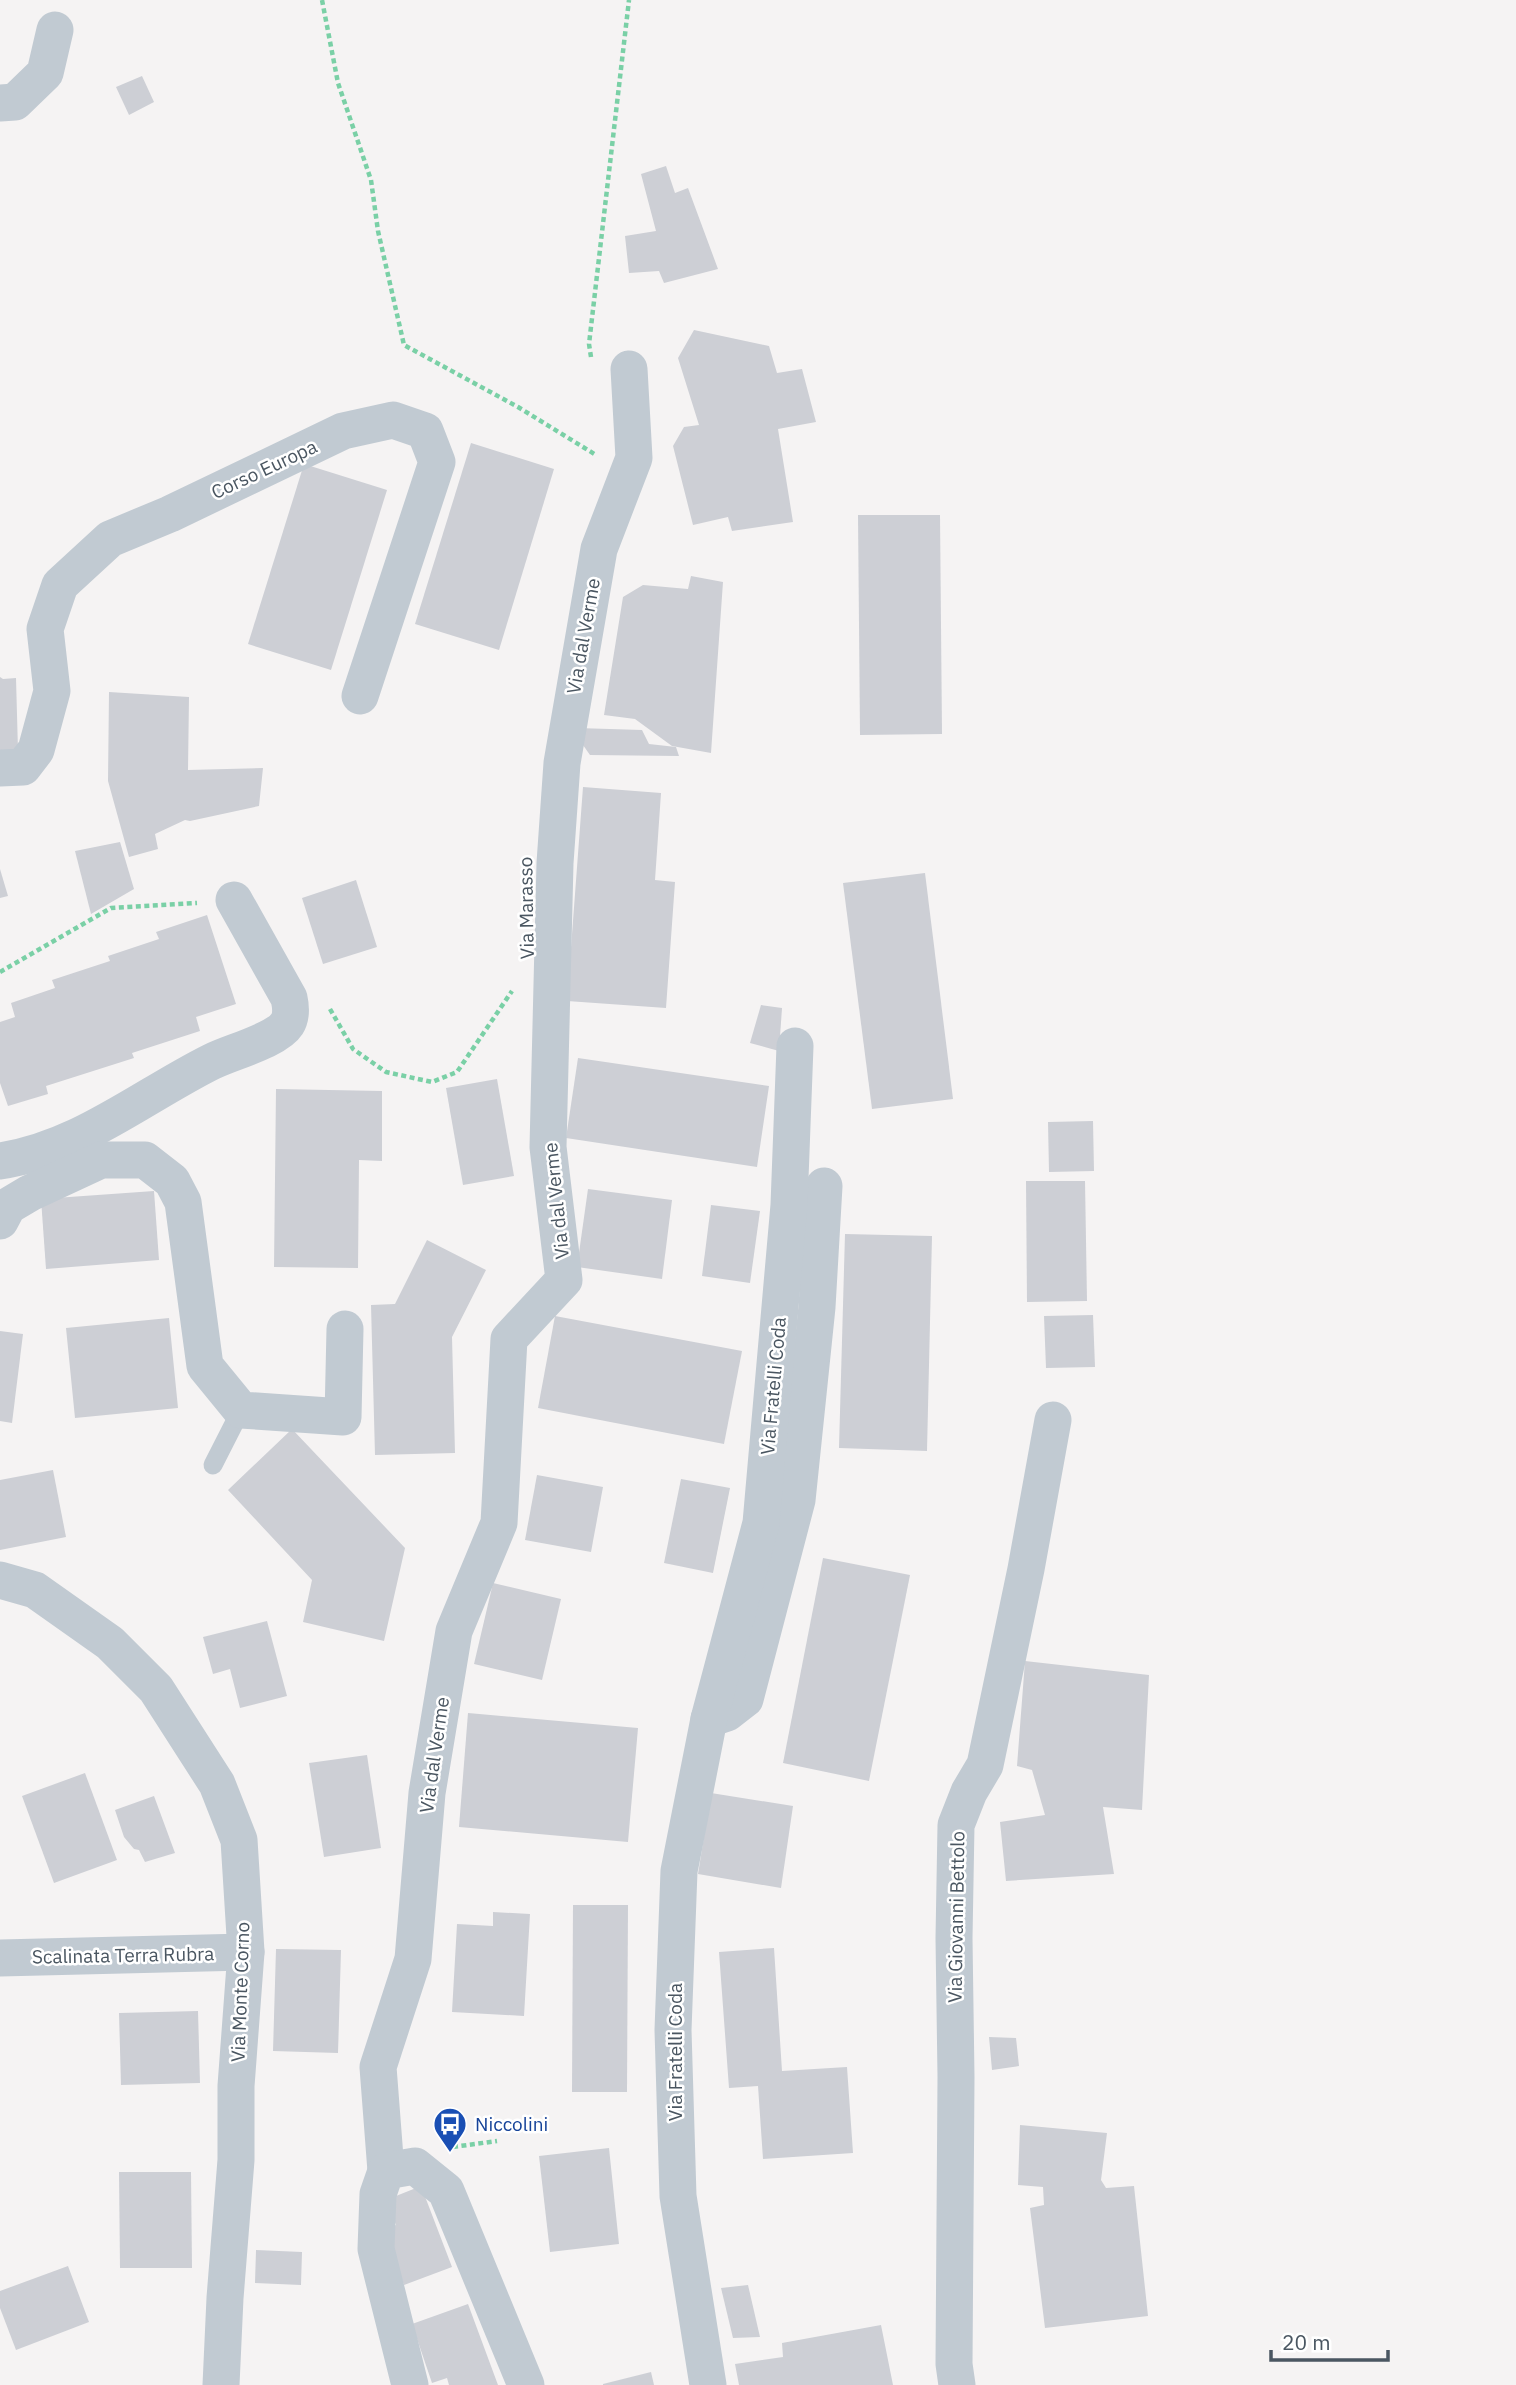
<svg xmlns="http://www.w3.org/2000/svg" width="1516" height="2385" font-family="'IBM Plex Sans',sans-serif">
<style>
.building{fill:#cdcfd5}
.lines{fill:none;stroke-linecap:round;stroke-linejoin:round}
.path{stroke:#7ad0a6;stroke-width:4.5;stroke-dasharray:5 3.5;stroke-linecap:butt}
.lane{stroke:#c1cad2;stroke-width:19}
.street{stroke:#c1cad2;stroke-width:37}
.labels{text-anchor:middle;stroke-width:5;stroke-linejoin:round;paint-order:stroke}
.street-label{font-size:19px;fill:#4a5661;stroke:#fff}
.transit-label{font-size:19px;fill:#164399;stroke:#fff;text-anchor:start}
</style>
<rect width="100%" height="100%" fill="#f5f3f3"/>
<!-- building -->
<g class="building">
<path d="M142,76L154,102L129,115L116,87Z"/>
<path d="M666,166L675,193L688,188L718,269L664,283L659,271L629,273L625,236L656,231L641,174Z"/>
<path d="M694,330L769,346L777,373L802,369L816,422L778,429L793,522L732,531L728,517L693,525L673,446L684,427L699,425L678,358Z"/>
<path d="M471,443L554,469L499,650L415,624Z"/>
<path d="M304,464L387,490L331,670L248,644Z"/>
<path d="M858,515H940L942,734L860,735Z"/>
<path d="M691,576L723,582L711,753L672,746L635,719L604,715L623,597L643,585L688,589Z"/>
<path d="M0,677L3,679L16,678L18,751L0,752Z"/>
<path d="M109,692L189,697L188,770L263,768L259,806L190,821L185,820L155,834L158,849L129,857L108,781Z"/>
<path d="M577,728L642,730L649,744L676,747L679,756L590,755L576,735Z"/>
<path d="M583,787L661,793L655,880L675,882L666,1008L567,1001Z"/>
<path d="M120,842L134,889L91,914L75,851Z"/>
<path d="M0,869L8,896L0,898Z"/>
<path d="M925,873L953,1099L872,1109L843,883Z"/>
<path d="M356,880L377,947L323,964L302,898Z"/>
<path d="M207,915L236,1004L196,1017L200,1031L132,1053L134,1058L46,1086L48,1094L8,1106L0,1083V1022L15,1017L11,1003L55,988L52,980L110,961L108,956L159,939L156,932Z"/>
<path d="M761,1005L782,1008L779,1051L750,1043Z"/>
<path d="M578,1058L769,1086L757,1167L566,1138Z"/>
<path d="M497,1079L514,1176L463,1185L446,1088Z"/>
<path d="M276,1089L382,1091V1161L359,1160L358,1268L274,1267Z"/>
<path d="M1093,1121L1094,1171L1049,1172L1048,1122Z"/>
<path d="M1026,1181H1085L1087,1301L1027,1302Z"/>
<path d="M588,1189L672,1200L662,1279L577,1267Z"/>
<path d="M154,1191L159,1260L46,1269L41,1199Z"/>
<path d="M711,1205L760,1211L750,1283L702,1276Z"/>
<path d="M845,1234L932,1236L927,1451L839,1448Z"/>
<path d="M427,1240L486,1270L452,1337L455,1453L375,1455L371,1305L395,1304Z"/>
<path d="M1093,1315L1095,1367L1046,1368L1044,1316Z"/>
<path d="M555,1316L742,1351L724,1444L538,1408Z"/>
<path d="M169,1318L178,1408L75,1418L66,1328Z"/>
<path d="M0,1331L23,1334L12,1423L0,1421Z"/>
<path d="M292,1429L405,1548L384,1641L303,1622L312,1580L228,1490Z"/>
<path d="M53,1470L66,1537L0,1550V1480Z"/>
<path d="M537,1475L603,1487L591,1552L525,1540Z"/>
<path d="M681,1479L730,1488L713,1573L664,1563Z"/>
<path d="M823,1558L910,1575L869,1781L783,1763Z"/>
<path d="M493,1583L561,1599L542,1680L474,1664Z"/>
<path d="M267,1621L287,1696L240,1708L230,1669L213,1674L203,1637Z"/>
<path d="M1025,1661L1149,1675L1142,1810L1103,1807L1114,1874L1006,1881L1000,1822L1045,1815L1032,1770L1017,1766Z"/>
<path d="M468,1713L638,1728L628,1842L459,1827Z"/>
<path d="M367,1755L381,1848L324,1857L309,1763Z"/>
<path d="M85,1773L117,1860L54,1883L22,1796Z"/>
<path d="M711,1793L793,1806L781,1888L698,1874Z"/>
<path d="M154,1796L175,1853L145,1862L139,1850L134,1849L124,1837L115,1810Z"/>
<path d="M573,1905H628L627,2092H572Z"/>
<path d="M493,1912L530,1914L524,2016L452,2012L457,1924L493,1926Z"/>
<path d="M774,1948L782,2071L847,2067L853,2153L763,2159L758,2086L729,2088L719,1952Z"/>
<path d="M276,1949L341,1950L338,2053L273,2051Z"/>
<path d="M198,2011L200,2083L121,2085L119,2013Z"/>
<path d="M989,2037L1016,2038L1019,2066L992,2070Z"/>
<path d="M1020,2125L1107,2133L1101,2180L1106,2188L1134,2186L1148,2316L1045,2328L1030,2208L1044,2205L1043,2187L1018,2185Z"/>
<path d="M609,2148L619,2244L550,2252L539,2156Z"/>
<path d="M119,2172H191L192,2268H120Z"/>
<path d="M421,2186L452,2267L404,2285L383,2230L396,2225L386,2200Z"/>
<path d="M256,2250L302,2252L301,2285L255,2283Z"/>
<path d="M68,2266L89,2322L16,2350L0,2308V2291Z"/>
<path d="M748,2285L760,2337L733,2338L721,2288Z"/>
<path d="M468,2304L498,2385H449L447,2378L432,2383L412,2324Z"/>
<path d="M881,2325L893,2385H739L735,2364L783,2357L782,2343Z"/>
<path d="M651,2372L654,2385H603V2384Z"/>
</g>
<g class="lines">
<!-- path -->
<g class="path">
<path d="M322,0L338,83L371,180L378,231L404,345L518,407L596,455"/>
<path d="M591,357L589,344L629,0"/>
<path d="M0,972L111,908L197,903"/>
<path d="M330,1009L353,1049L386,1072L432,1082L457,1072L512,991"/>
<path d="M453,2147L497,2141"/>
</g>
<!-- lane -->
<path class="lane" d="M213,1465L241,1410"/>
<!-- street -->
<g class="street">
<path d="M0,103L15,102L45,73L55,30"/>
<path d="M0,768L23,767L36,750L52,691L45,629L60,585L110,539L170,514L343,431L393,420L425,431L437,462L360,696"/>
<path d="M0,1161C80,1149 141,1097 211,1062C230,1052 276,1041 287,1024C292,1016 291,1007 289,998L234,900"/>
<path d="M0,1221L8,1206L30,1193L101,1160H145L172,1181L183,1202L205,1366L241,1410L343,1417L345,1329"/>
<path d="M0,1580L35,1590L110,1643L156,1689L217,1784L239,1840L246,1952L236,2086V2160L225,2298L221,2385"/>
<path d="M709,1719L727,1713L745,1699L797,1500L817,1307L824,1186"/>
<path d="M0,1958L246,1952"/>
<path d="M386,2171L378,2067L413,1959L427,1793L454,1631L499,1523L509,1339L564,1280L548,1147L555,863L562,763L599,549L634,458L629,369"/>
<path d="M410,2385L376,2249L378,2194L386,2171L415,2166L446,2191L526,2385"/>
<path d="M708,2385L678,2196L673,2030L679,1871L709,1719L761,1523L789,1205L795,1046"/>
<path d="M957,2385L954,2364L956,2077L954,1938L956,1825L969,1792L985,1765L1026,1569L1053,1420"/>
</g>
</g>
<!-- icons -->
<defs>
<symbol id="bus-pin" viewBox="-11 -11 22 30"><path d="M0 17L-7.5 6A9.5 9.5 0 1 1 7.5 6Z" fill="#1a4fb4" stroke="#fff"/><path d="M-5-6H5V4H4V6H2V4H-2V6H-4V4H-5ZM-3.5-4V0h7V-4ZM-3.5 1.2v1.5H-2V1.2ZM2 1.2v1.5H3.5V1.2Z" fill="#fff"/></symbol>
</defs>
<g fill-rule="evenodd">
<use href="#bus-pin" x="431" y="2105" width="38" height="52"/>
</g>
<g class="labels">
<!-- street labels -->
<g class="street-label">
<text transform="translate(264 469) rotate(-25)" y="7">Corso Europa</text>
<text transform="translate(583 636) rotate(-80)" y="7">Via dal Verme</text>
<text transform="translate(526 908) rotate(-91)" y="7">Via Marasso</text>
<text transform="translate(556 1201) rotate(-96)" y="7">Via dal Verme</text>
<text transform="translate(773 1386) rotate(-85)" y="7">Via Fratelli Coda</text>
<text transform="translate(434 1755) rotate(-82)" y="7">Via dal Verme</text>
<text transform="translate(956 1917) rotate(-89)" y="7">Via Giovanni Bettolo</text>
<text transform="translate(123 1955) rotate(-1)" y="7">Scalinata Terra Rubra</text>
<text transform="translate(240 1992) rotate(-88)" y="7">Via Monte Corno</text>
<text transform="translate(675 2052) rotate(-90)" y="7">Via Fratelli Coda</text>
</g>
<!-- transit labels -->
<g class="transit-label">
<text x="475" y="2131">Niccolini</text>
</g>
</g>
<!-- scale -->
<path d="M1271 2350v10h117v-10" fill="none" stroke="#4a5661" stroke-width="3.5"/>
<text x="1282" y="2350" font-size="21" fill="#4a5661" stroke="#ffffff" stroke-width="5" paint-order="stroke">20 m</text>
</svg>
